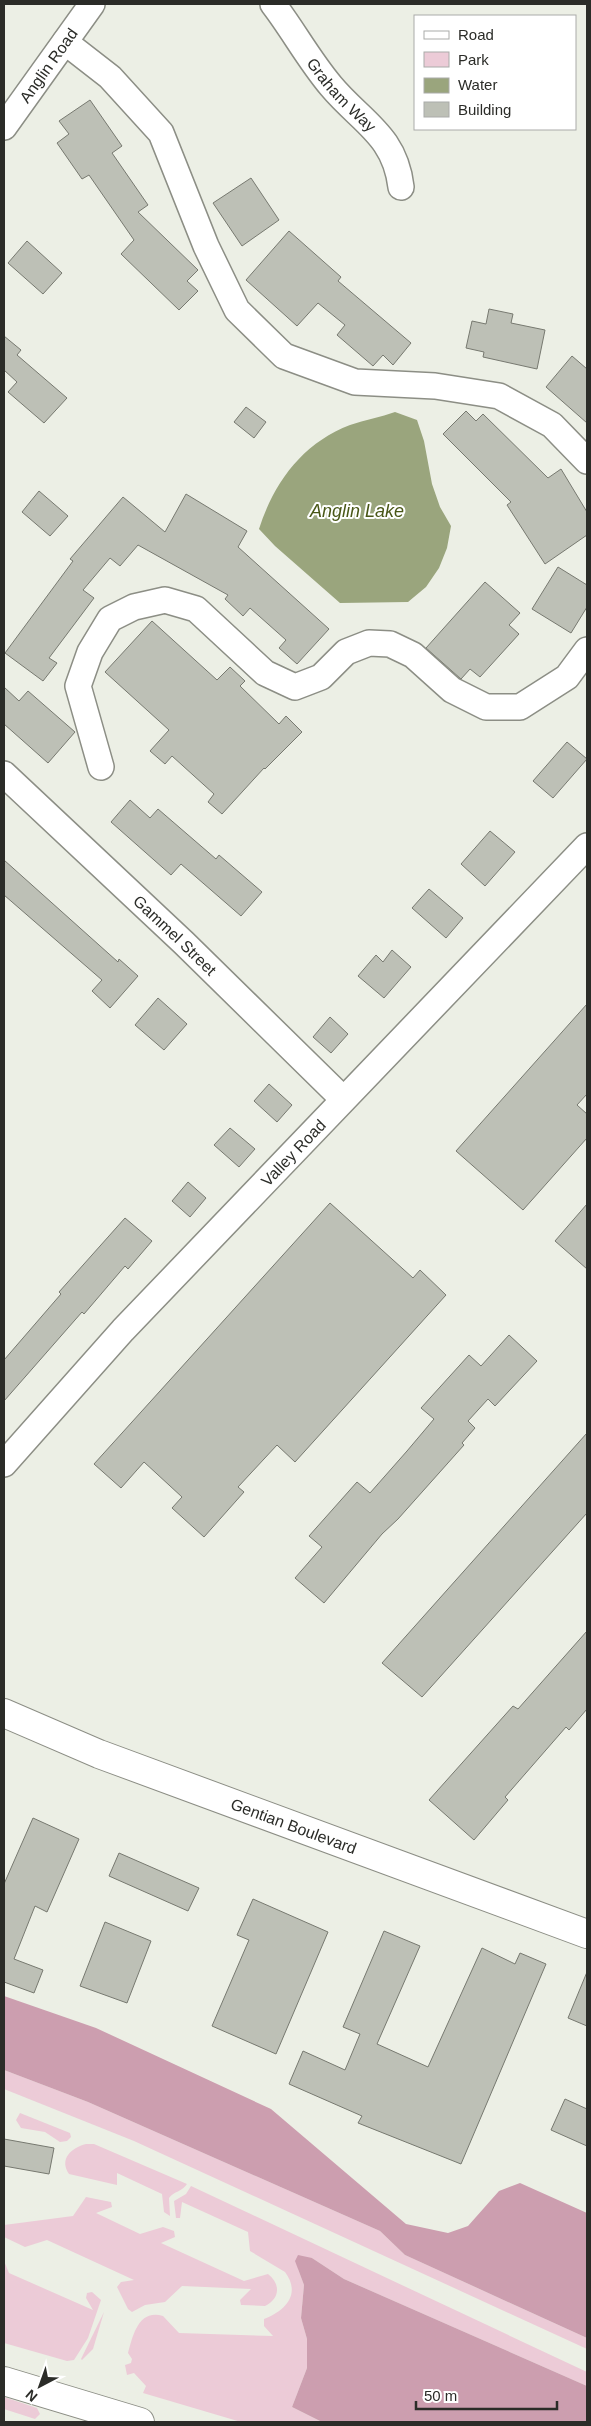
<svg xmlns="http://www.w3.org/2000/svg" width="591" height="2426" font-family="Helvetica,sans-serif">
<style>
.green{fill:#eccbd7}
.forest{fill:#cc9eaf}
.water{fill:#9aa57d}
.building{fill:#bdc0b6;stroke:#777970}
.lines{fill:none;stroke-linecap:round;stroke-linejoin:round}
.minor-casing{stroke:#8c8e85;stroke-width:28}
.major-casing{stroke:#8c8e85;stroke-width:30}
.highway-casing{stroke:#8c8e85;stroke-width:30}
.minor{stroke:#fff;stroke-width:25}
.major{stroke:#fff;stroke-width:28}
.highway{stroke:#fff;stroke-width:28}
.labels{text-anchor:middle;stroke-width:4;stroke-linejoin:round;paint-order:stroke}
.street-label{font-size:16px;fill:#2b2c28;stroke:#fff}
.water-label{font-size:18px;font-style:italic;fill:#495717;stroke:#fff}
</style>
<rect width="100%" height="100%" fill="#ecefe5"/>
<!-- green -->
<g class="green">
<path d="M4,2070L88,2102L380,2231L405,2255L587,2338V2349L134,2141L4,2089Z"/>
<path d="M20,2113L70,2133L71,2137L67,2141L60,2142L45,2132L21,2128L16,2120Z"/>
<path d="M86,2144H94L187,2184C182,2192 174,2191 169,2198L170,2216L164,2212L162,2194L117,2173V2185L69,2174C59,2159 71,2148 86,2144Z"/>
<path d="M191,2186L587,2372V2386L344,2279L312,2258L298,2269L304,2285L301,2318L307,2339V2368L292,2407L322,2422H241L143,2393L146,2386L134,2373L127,2375L125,2365L131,2363L132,2359L128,2353C133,2336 138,2309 163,2316L179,2333L273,2336L264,2326V2319C284,2311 302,2295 285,2272L250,2251L248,2232L182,2202L180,2218H176L174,2201L186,2194Z"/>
<path d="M86,2197L111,2202L112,2207L96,2213L140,2234L163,2227L174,2231L175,2237L161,2243L244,2281L268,2274C281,2284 280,2299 265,2306L243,2305H241L240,2300L251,2289L182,2286L165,2302L145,2305L132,2312L128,2309L117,2287L121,2282L134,2280L47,2240L25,2247L4,2237V2225L73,2216Z"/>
<path d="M4,2261L9,2273L93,2310L86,2298L87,2293L92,2292L101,2300L88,2338L74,2360L67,2361L4,2343Z"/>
<path d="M104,2312L93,2349L82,2360L81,2359Z"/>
<path d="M4,2397L37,2408L40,2414L35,2419L4,2409Z"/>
</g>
<!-- forest -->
<g class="forest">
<path d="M4,1996L96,2028L271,2109L406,2224L448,2233L468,2226L499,2191L520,2183L587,2213V2338L405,2255L380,2231L88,2102L4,2070Z"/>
<path d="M298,2255L312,2258L344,2279L587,2386V2422H322L292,2407L307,2368V2339L301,2318L304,2285L295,2261Z"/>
</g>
<!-- water -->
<path class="water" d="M395,412L417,420L424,441L432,484L440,507L451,526L447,548L439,568L426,587L408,602L340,603L275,546L259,529C274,482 303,443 350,425C365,420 381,417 395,412Z"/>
<!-- building -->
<g class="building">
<path d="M90,100L122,146L112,153L148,205L138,212L198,270L187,281L198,291L179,310L121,254L134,240L89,175L82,179L57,143L69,134L59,121Z"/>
<path d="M251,178L279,220L242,246L213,203Z"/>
<path d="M289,231L341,277L338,281L411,343L393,365L383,355L373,366L337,335L345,325L318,303L297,326L246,280Z"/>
<path d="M27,241L62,273L43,294L8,263Z"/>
<path d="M489,309L513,314L511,323L545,330L537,369L483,357L484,352L466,348L472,321L486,324Z"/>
<path d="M4,336L21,350L17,355L67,398L44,423L8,392L17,382L4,370Z"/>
<path d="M572,356L587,369V423L546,387Z"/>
<path d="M246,407L266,422L254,438L234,422Z"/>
<path d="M466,411L476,421L483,414L548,478L561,469L587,512V535L545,564L507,505L511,502L443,434Z"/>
<path d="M39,491L68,516L50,536L22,512Z"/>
<path d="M186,494L247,531L238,547L329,629L297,664L279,648L286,640L250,608L243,616L225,599L228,595L138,545L120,566L110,558L83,590L94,598L49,658L57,663L43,681L5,653L73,561L70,559L123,497L165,532Z"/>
<path d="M558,567L587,585V607L571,633L532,609Z"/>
<path d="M485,582L520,613L509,625L519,634L480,677L470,669L461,679L426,648Z"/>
<path d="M152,621L217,680L230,667L245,681L240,686L279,724L286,716L302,732L265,769L264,768L222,814L208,802L214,794L172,756L165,764L150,751L169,730L105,672Z"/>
<path d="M4,687L19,701L28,691L75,732L48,763L4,724Z"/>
<path d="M567,742L587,759L553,798L533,781Z"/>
<path d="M130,800L150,818L158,809L216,859L219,855L262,892L241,916L181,864L171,875L111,822Z"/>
<path d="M490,831L515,852L485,886L461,864Z"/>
<path d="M4,860L118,962L119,959L138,976L110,1008L92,991L102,980L4,895Z"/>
<path d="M429,889L463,918L446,938L412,908Z"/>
<path d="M392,950L411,967L384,998L358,976L376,955L383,962Z"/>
<path d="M158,998L187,1024L164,1050L135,1025Z"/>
<path d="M587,1004V1094L577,1105L587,1114V1138L523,1210L456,1151Z"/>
<path d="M330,1017L348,1034L331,1053L313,1037Z"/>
<path d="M269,1084L292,1105L277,1122L254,1101Z"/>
<path d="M230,1128L255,1149L239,1167L214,1145Z"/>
<path d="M188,1182L206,1198L190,1217L172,1201Z"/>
<path d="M330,1203L413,1278L420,1270L446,1295L295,1462L277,1445L238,1487L244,1492L204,1537L172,1508L182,1497L144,1462L121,1488L94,1464Z"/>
<path d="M587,1204V1269L555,1241Z"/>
<path d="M125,1218L152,1241L128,1269L125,1266L84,1314L82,1312L4,1401V1360L61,1294L59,1292Z"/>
<path d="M509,1335L537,1361L495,1406L488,1399L468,1421L475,1428L462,1443L464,1445L398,1519L382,1534L324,1603L295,1578L322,1547L309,1536L357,1482L370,1493L407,1451L434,1419L421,1408L469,1355L481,1366Z"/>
<path d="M587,1433V1513L422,1697L382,1663Z"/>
<path d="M587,1631V1709L569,1730L566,1727L505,1797L508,1800L474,1840L429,1800L513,1706L518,1709Z"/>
<path d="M33,1818L79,1839L47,1912L35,1906L14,1959L43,1970L34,1993L4,1982V1884Z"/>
<path d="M119,1853L199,1888L188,1911L109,1876Z"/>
<path d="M253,1899L328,1932L276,2054L212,2026L249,1940L237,1935Z"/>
<path d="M105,1922L151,1941L127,2003L80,1986Z"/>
<path d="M384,1931L420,1946L377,2044L428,2067L482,1948L515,1964L520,1953L546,1964L461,2164L358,2123L362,2116L289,2084L303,2051L345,2070L360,2034L343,2027Z"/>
<path d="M587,1972V2026L568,2018Z"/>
<path d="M565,2099L587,2109V2146L551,2130Z"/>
<path d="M4,2139L54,2148L49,2174L4,2166Z"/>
</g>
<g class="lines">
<defs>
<g id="minor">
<path id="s1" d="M273,4C293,30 309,60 331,86C361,122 395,135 401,187"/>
<path d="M65,42L110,77L161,133L206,246L237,310L284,356L355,382L435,386L499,396L552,425L587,461"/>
<path id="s2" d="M4,127L92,4"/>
<path d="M101,767L78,686L90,652L110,619L134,607L165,600L196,609L265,673L295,687L321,677L346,652L369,643L390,644L413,655L452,690L486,707H520L567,677L587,650"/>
<path id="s3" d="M4,774L184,943L343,1099"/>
<path id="s4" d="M4,1464L123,1330L587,846"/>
</g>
<g id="major">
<path id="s5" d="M4,1713L99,1754L587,1934"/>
</g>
<path id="highway" d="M4,2381L140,2422"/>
</defs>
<!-- minor casing -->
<use href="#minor" class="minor-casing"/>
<!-- major casing -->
<use href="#major" class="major-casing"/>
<!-- highway casing -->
<use href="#highway" class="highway-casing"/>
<!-- minor -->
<use href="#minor" class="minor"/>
<!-- major -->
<use href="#major" class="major"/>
<!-- highway -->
<use href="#highway" class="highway"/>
</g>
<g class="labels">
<!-- street labels -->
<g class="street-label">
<text dy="6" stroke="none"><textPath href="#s2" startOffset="76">Anglin Road</textPath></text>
<text dy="6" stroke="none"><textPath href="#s1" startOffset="114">Graham Way</textPath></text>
<text dy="6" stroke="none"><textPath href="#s3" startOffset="235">Gammel Street</textPath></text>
<text dy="6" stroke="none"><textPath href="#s4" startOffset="425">Valley Road</textPath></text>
<text dy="6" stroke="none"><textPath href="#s5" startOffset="311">Gentian Boulevard</textPath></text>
</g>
<!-- water labels -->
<g class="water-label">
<text x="357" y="517">Anglin Lake</text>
</g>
</g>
<!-- border -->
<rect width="591" height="2426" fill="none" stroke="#2b2c28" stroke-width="10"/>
<!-- legend -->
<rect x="414" y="15" width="162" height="115" fill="#ffffff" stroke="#aaaba9"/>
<rect x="424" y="31" width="25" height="8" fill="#ffffff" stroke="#aaaba9"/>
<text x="458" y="40" font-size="15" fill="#2b2c28">Road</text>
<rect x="424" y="52" width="25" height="15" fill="#eccbd7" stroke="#aaaba9"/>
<text x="458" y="65" font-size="15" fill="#2b2c28">Park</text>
<rect x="424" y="78" width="25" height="15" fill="#9aa57d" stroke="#aaaba9"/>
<text x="458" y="90" font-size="15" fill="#2b2c28">Water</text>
<rect x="424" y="102" width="25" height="15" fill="#bdc0b6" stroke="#aaaba9"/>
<text x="458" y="115" font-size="15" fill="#2b2c28">Building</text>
<!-- north arrow -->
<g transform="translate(40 2386) rotate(221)" stroke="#ffffff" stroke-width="4" paint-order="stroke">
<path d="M0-4L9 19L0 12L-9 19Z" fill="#2b2c28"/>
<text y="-8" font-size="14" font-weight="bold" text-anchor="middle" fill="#2b2c28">N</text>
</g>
<!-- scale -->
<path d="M416 2401v8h141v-8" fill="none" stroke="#2b2c28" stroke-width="2.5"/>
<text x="424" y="2401" font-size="15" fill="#2b2c28" stroke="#ffffff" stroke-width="4" paint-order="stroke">50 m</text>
</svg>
